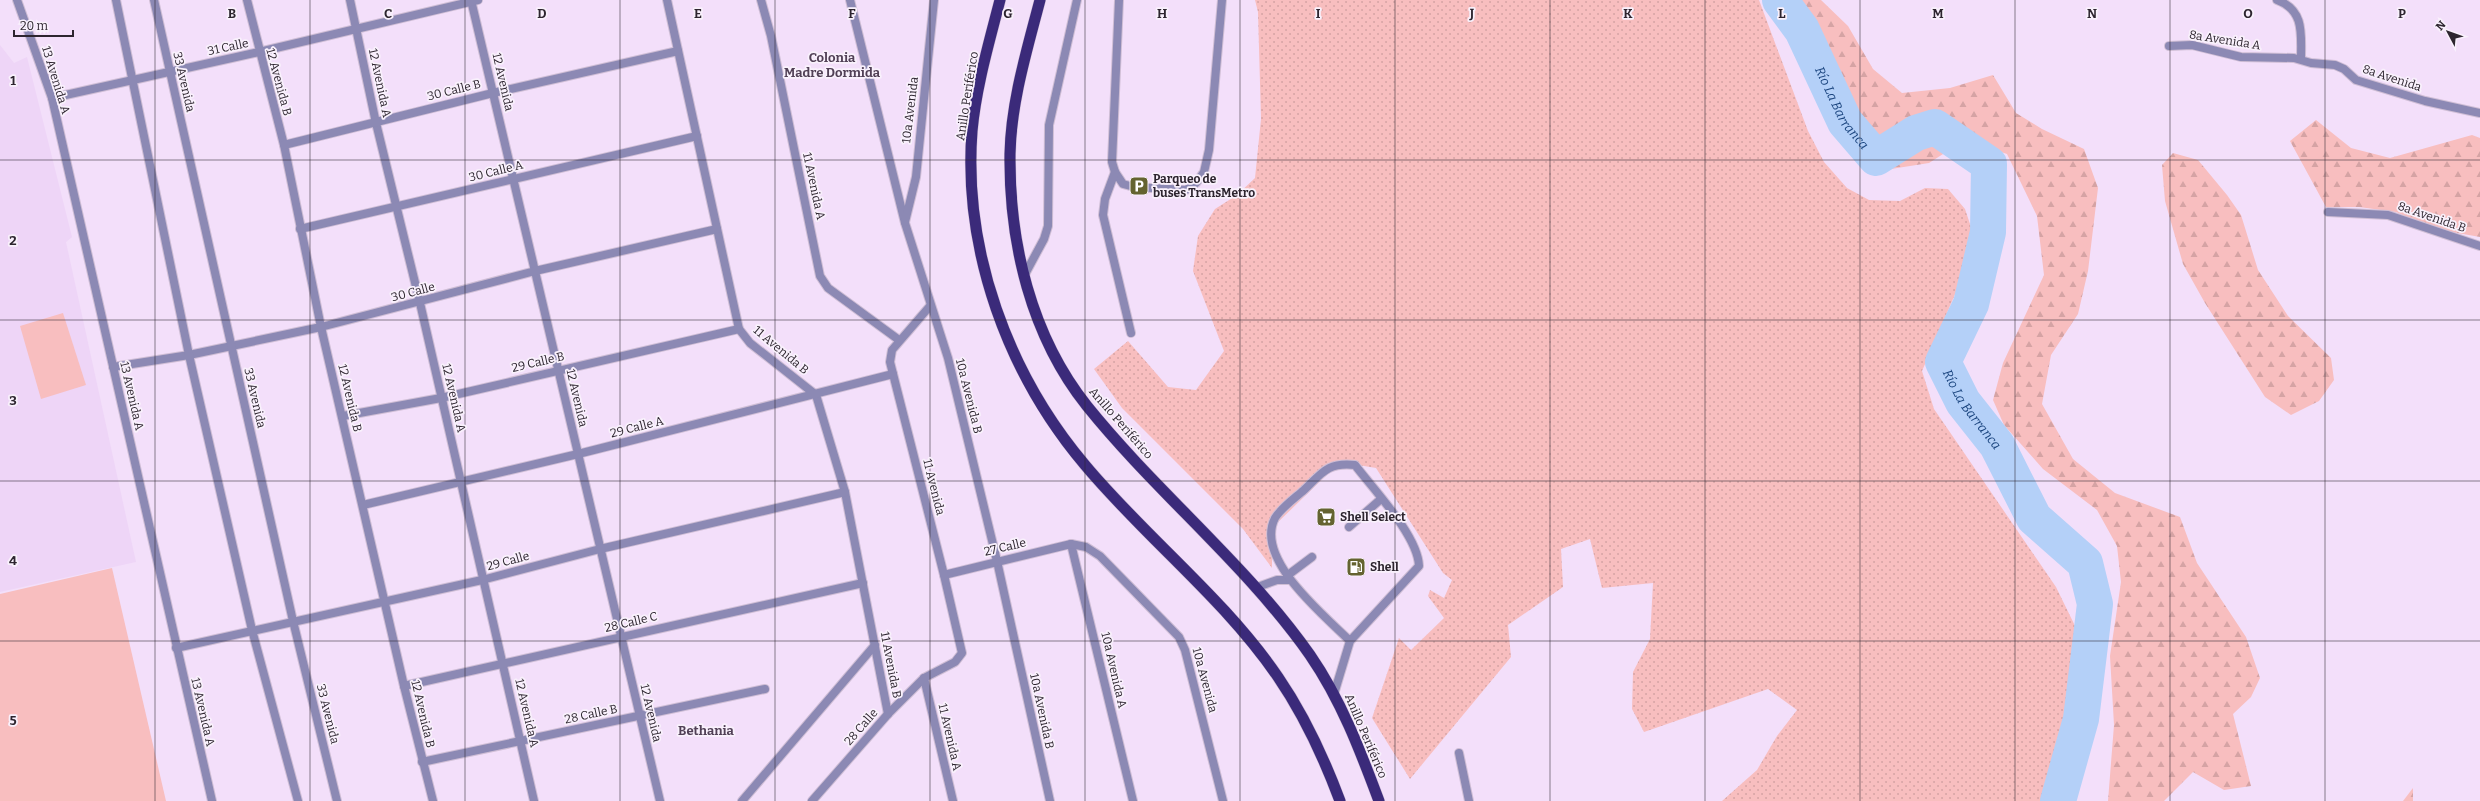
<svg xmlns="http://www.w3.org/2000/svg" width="2480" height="801" font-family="Bitter,serif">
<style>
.built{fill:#eed5f7}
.grass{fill:url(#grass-dots)}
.forest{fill:url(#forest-firs)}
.pitch{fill:#f8bebf}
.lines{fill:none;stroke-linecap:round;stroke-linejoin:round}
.river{stroke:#b4d0f8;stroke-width:36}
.service-casing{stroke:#cfbed5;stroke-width:10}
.minor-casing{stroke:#cfbed5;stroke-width:10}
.tertiary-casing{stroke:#cfbed5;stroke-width:10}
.trunk-casing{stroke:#cfbed5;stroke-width:12}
.service{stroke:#8c89b4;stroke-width:8}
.minor{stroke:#8c89b4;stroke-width:8}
.tertiary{stroke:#8c89b4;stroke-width:8}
.trunk{stroke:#3b2a7a;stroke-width:11}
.grid{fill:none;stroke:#2d252f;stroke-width:1;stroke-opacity:0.55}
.labels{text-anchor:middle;stroke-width:3.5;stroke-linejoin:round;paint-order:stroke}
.street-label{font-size:12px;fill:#2d252f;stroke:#f9f1fc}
.poi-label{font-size:12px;font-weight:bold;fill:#2d252f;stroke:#f9f1fc;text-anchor:start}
.neighbourhood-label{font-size:13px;font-weight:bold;fill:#514056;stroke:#f9f1fc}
.water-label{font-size:13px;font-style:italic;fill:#1b457f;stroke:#f9f1fc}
.grid-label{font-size:13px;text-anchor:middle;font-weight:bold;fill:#2d252f;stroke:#f9f1fc;stroke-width:3.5;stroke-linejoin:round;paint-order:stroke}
</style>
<defs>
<pattern id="grass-dots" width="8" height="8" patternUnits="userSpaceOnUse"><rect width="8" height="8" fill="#f8bebf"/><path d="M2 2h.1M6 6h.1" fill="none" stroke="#d5a3a4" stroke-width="1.8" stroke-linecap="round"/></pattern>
<pattern id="forest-firs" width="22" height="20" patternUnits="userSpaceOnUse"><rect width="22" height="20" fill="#f8bebf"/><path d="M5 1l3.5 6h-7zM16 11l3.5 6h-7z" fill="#d5a3a4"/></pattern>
</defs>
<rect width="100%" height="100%" fill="#f3dffa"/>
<!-- built -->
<path class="built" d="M0,45L14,63L27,57L72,237L66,242L136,562L0,592Z"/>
<!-- grass -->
<path class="grass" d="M1255,0H1759L1808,131L1824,162L1847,188L1869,200L1900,201L1925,188L1948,189L1965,209L1972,230L1956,292L1922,371L1934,409L2056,587L2077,630L2085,674L2052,780L2054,801H1722L1757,770L1777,736L1797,710L1768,689L1644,732L1632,709L1633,672L1650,639L1653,583L1602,588L1590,539L1561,549L1563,587L1508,625L1511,657L1410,779L1372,718L1399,638L1411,650L1444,618L1428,596L1430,590L1444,598L1452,580L1443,573L1376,468L1340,462L1272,528V568L1243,529L1122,408L1094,369L1128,341L1168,387L1196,390L1224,351L1193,271L1198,236L1215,209L1237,195L1255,178L1261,119L1258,12Z"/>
<!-- forest -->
<g class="forest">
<path d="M1794,0H1821L1848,26L1873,69L1902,93L1950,88L1993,75L2016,113L2042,129L2084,149L2098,188L2088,271L2078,314L2051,355L2042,404L2073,459L2115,493L2180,517L2197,563L2246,637L2260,678L2251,697L2233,714L2251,786L2224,790L2193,772L2164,801H2108L2114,725L2110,656L2121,582L2117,546L2097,510L2043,469L2004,425L1993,400L2003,363L2044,275L2037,216L2007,154L1965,140L1929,163L1891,169L1856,143L1838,117Z"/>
<path d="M2316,120L2351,148L2390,158L2472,135L2480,138V237L2435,229L2396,212L2359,207H2326L2290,141Z"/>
<path d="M2173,153L2198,160L2227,195L2241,215L2258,270L2288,316L2331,358L2334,380L2319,401L2291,415L2265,397L2205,303L2183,264L2165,201L2162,165Z"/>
<path d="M2413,788V801H2403Z"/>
</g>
<!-- pitch -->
<g class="pitch">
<path d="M63,313L86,385L41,399L20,326Z"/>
<path d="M112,568L166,801H0V594Z"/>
</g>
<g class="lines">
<!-- river -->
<path class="river" id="s1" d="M1780,0L1802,30L1845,122L1876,158L1916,133L1935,127L1989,164L1988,232L1971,304L1943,362L1963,402L1997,445L2034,518L2085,563L2095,604L2081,719L2058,801"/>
<defs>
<g id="service">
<path d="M1119,0L1112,162L1115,172L1123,184L1134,187L1186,190L1196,183L1204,172L1209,150L1222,0"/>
<path d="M1115,172L1105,199L1103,215L1131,333"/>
<path d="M1024,276L1044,239L1048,226L1049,125L1077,0"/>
<path d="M1349,527L1381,499"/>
<path d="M1288,575L1312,557"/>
<path d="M1255,588L1277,580H1290"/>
<path d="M1334,694L1350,641L1419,566C1418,536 1374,490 1355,465C1327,462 1322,473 1304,490C1295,498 1281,508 1275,518C1254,559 1324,615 1350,641"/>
</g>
<g id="minor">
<path d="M17,0L52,98L212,801"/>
<path d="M247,0L284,145L321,327L404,686L433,801"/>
<path d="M350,0L376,123L420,303L534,801"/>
<path d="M471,0L660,801"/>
<path d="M667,0L739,329L750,343L816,395L845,492L888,714"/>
<path d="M761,0L771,36L820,276L828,288L899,340"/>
<path d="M850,0L905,223L948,358L997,561L1050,801"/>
<path d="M2277,0C2305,10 2301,35 2301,59"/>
<path d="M2169,46L2192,45L2241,57L2294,58L2311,63L2335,65L2344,69L2356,80L2425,101L2480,113"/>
<path d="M52,98L259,52L478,0"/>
<path d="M284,145L493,93L678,51"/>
<path d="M2328,212L2388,215L2480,246"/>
<path d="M905,222L916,177L934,0"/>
<path d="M300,229L697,136"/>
<path d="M113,367L189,355L321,327L535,271L717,229"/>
<path d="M343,416L441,398L739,329"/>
<path d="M363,505L578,454L893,374"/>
<path d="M1071,544L1133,801"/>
<path d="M944,575L1071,544L1086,547L1100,556L1179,637L1185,650L1223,801"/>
<path d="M176,648L482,580L600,549L845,492"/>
<path d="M924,678L953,801"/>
<path d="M404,686L863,583"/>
<path d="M1459,753L1469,801"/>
<path d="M422,762L765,689"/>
<path d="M742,801L875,645"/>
<path d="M812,801L888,714L924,678L955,662L962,653L944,575L890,362L892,350L930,306"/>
</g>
<g id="tertiary">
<path d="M116,0L189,355L252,630L298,801"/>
<path d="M154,0L293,621L337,801"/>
</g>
<g id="trunk">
<path d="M1000,0C989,43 976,87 972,131C963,251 1008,374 1085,465C1146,538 1224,598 1278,677C1304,715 1324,758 1340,801"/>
<path d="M1040,0C1027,50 1011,102 1010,154C1009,243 1031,336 1087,406C1157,493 1246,564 1310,655C1341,700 1360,750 1379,801"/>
</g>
</defs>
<!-- service casing -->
<use href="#service" class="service-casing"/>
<!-- minor casing -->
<use href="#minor" class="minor-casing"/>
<!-- tertiary casing -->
<use href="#tertiary" class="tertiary-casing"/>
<!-- trunk casing -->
<use href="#trunk" class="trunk-casing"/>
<!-- service -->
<use href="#service" class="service"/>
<!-- minor -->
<use href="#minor" class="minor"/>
<!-- tertiary -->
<use href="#tertiary" class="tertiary"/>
<!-- trunk -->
<use href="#trunk" class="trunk"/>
</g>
<!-- grid -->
<path class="grid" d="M155,0V801M310,0V801M465,0V801M620,0V801M775,0V801M930,0V801M1085,0V801M1240,0V801M1395,0V801M1550,0V801M1705,0V801M1860,0V801M2015,0V801M2170,0V801M2325,0V801M0,160H2480M0,320H2480M0,481H2480M0,641H2480"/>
<!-- icons -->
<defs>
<symbol id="parking-square" viewBox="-11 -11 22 22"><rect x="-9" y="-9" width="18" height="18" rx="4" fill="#646330" stroke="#f9f1fc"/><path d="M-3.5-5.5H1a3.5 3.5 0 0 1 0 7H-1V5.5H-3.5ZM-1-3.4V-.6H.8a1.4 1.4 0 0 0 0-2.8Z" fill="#fff"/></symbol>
<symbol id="supermarket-square" viewBox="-11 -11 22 22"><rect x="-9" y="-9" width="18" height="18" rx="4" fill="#646330" stroke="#f9f1fc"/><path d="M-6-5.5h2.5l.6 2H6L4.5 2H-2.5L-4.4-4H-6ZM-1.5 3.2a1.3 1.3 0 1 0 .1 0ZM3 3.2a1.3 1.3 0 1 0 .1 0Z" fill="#fff"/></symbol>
<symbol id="fuel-square" viewBox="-11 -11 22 22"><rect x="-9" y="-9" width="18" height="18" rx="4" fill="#646330" stroke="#f9f1fc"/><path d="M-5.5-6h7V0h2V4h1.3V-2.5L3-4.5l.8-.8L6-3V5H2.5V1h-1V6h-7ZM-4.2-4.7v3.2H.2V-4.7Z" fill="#fff"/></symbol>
</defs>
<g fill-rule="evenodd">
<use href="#parking-square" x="1128" y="175" width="22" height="22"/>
<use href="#supermarket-square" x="1315" y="506" width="22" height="22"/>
<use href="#fuel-square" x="1345" y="556" width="22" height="22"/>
</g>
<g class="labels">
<!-- street labels -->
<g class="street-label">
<text transform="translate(2225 40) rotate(9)" y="4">8a Avenida A</text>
<text transform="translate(228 47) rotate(-12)" y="4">31 Calle</text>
<text transform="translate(2392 78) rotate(18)" y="4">8a Avenida</text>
<text transform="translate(56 80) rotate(73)" y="4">13 Avenida A</text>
<text transform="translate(184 82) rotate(77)" y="4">33 Avenida</text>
<text transform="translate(279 82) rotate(75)" y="4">12 Avenida B</text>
<text transform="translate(503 82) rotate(77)" y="4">12 Avenida</text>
<text transform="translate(380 83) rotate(78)" y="4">12 Avenida A</text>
<text transform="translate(454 90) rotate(-14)" y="4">30 Calle B</text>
<text transform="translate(967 96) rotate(-81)" y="4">Anillo Periférico</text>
<text transform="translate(910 110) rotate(-83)" y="4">10a Avenida</text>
<text transform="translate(496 171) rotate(-14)" y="4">30 Calle A</text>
<text transform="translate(814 186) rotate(78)" y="4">11 Avenida A</text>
<text transform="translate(2432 217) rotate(19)" y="4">8a Avenida B</text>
<text transform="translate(413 292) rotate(-15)" y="4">30 Calle</text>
<text transform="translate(781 350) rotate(40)" y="4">11 Avenida B</text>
<text transform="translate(538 362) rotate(-13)" y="4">29 Calle B</text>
<text transform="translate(132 396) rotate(77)" y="4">13 Avenida A</text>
<text transform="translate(969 396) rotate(76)" y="4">10a Avenida B</text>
<text transform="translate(255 398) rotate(77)" y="4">33 Avenida</text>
<text transform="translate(350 398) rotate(77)" y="4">12 Avenida B</text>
<text transform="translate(454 398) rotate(77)" y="4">12 Avenida A</text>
<text transform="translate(577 398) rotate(77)" y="4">12 Avenida</text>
<text transform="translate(1121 423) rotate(49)" y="4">Anillo Periférico</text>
<text transform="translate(637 427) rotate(-14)" y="4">29 Calle A</text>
<text transform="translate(934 487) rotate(76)" y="4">11 Avenida</text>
<text transform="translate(1005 547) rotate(-13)" y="4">27 Calle</text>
<text transform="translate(508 561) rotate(-15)" y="4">29 Calle</text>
<text transform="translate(631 622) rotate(-13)" y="4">28 Calle C</text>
<text transform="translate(891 665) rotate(79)" y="4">11 Avenida B</text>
<text transform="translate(1114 670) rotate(77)" y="4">10a Avenida A</text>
<text transform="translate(1205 680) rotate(75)" y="4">10a Avenida</text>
<text transform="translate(1042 711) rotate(78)" y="4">10a Avenida B</text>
<text transform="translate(203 712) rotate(77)" y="4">13 Avenida A</text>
<text transform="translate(527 713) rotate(77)" y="4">12 Avenida A</text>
<text transform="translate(651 713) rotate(77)" y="4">12 Avenida</text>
<text transform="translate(328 714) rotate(76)" y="4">33 Avenida</text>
<text transform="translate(423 714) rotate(77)" y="4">12 Avenida B</text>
<text transform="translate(591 714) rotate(-12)" y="4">28 Calle B</text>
<text transform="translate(861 727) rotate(-49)" y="4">28 Calle</text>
<text transform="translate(1366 736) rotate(67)" y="4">Anillo Periférico</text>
<text transform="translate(950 737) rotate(77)" y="4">11 Avenida A</text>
</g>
<!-- poi labels -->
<g class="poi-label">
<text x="1153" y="183">Parqueo de<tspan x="1153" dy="14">buses TransMetro</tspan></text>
<text x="1340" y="521">Shell Select</text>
<text x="1370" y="571">Shell</text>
</g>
<!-- neighbourhood labels -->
<g class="neighbourhood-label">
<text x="832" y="62">Colonia<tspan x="832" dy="15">Madre Dormida</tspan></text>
<text x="706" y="735">Bethania</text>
</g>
<!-- water labels -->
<g class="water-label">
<text dy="5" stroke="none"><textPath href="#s1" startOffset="125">Río La Barranca</textPath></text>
<text dy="5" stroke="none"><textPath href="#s1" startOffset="581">Río La Barranca</textPath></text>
</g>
</g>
<g class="grid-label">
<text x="232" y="18">B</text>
<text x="388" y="18">C</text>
<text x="542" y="18">D</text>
<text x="698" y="18">E</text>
<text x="852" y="18">F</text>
<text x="1008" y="18">G</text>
<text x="1162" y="18">H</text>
<text x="1318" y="18">I</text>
<text x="1472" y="18">J</text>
<text x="1628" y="18">K</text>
<text x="1782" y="18">L</text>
<text x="1938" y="18">M</text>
<text x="2092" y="18">N</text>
<text x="2248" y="18">O</text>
<text x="2402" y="18">P</text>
<text x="13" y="85">1</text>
<text x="13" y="245">2</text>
<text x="13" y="405">3</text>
<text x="13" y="565">4</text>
<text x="13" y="725">5</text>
</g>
<!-- north arrow -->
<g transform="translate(2448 32) rotate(311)" stroke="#f9f1fc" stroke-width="3" paint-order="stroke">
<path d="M0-3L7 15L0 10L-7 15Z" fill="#2d252f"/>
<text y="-6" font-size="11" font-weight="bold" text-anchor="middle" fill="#2d252f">N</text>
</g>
<!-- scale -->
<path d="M14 30v6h59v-6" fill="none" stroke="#2d252f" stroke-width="2"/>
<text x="20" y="30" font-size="12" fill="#2d252f" stroke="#f9f1fc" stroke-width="3" paint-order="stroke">20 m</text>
</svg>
